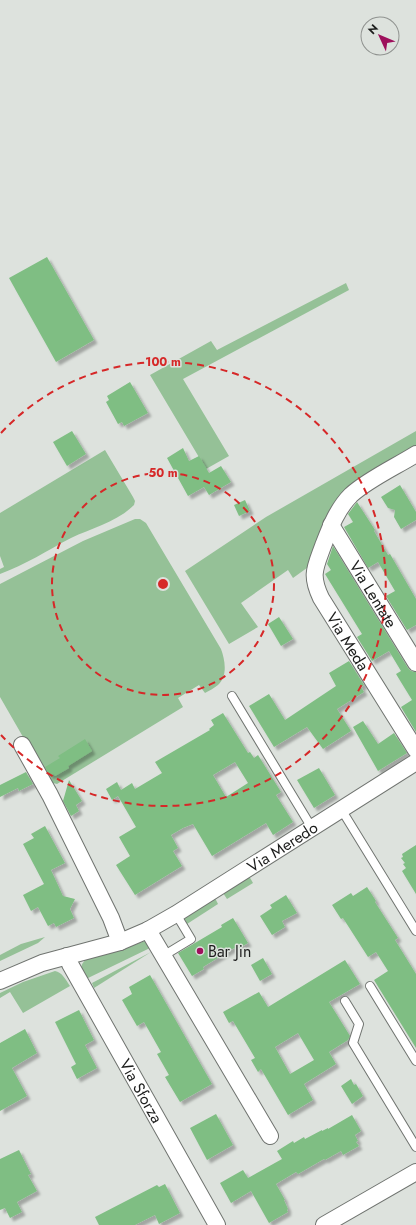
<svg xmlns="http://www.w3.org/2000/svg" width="416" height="1225" font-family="Jost,sans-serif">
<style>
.green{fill:#95c197}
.building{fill:#7fbe83;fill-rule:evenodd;filter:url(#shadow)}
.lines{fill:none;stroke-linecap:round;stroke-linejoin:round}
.service-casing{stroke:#707470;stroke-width:10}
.minor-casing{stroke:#707470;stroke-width:18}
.service{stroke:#fff;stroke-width:8}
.minor{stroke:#fff;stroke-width:16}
.ring{fill:none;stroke:#d62828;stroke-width:2;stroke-dasharray:7 5}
.poi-dot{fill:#9e105c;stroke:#dde2dd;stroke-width:1.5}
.labels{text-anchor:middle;stroke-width:3;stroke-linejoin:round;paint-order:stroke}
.street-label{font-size:16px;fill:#1c1d1c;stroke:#dde2dd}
.poi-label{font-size:16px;fill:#1c1d1c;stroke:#dde2dd;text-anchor:start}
.centre{fill:#d62828;stroke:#dde2dd;stroke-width:2}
.ring-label{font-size:12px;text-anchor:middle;font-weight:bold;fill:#d62828;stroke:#dde2dd;stroke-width:3;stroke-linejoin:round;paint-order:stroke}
</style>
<defs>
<filter id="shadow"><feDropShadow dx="3.5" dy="3.5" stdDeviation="1" flood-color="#0004"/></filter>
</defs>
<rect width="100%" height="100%" fill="#dde2dd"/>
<!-- green -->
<g class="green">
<path d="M346,283L349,290L183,379L229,456L206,469L150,375L211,341L217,350Z"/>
<path d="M416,431V446L407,453L370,474L311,565L293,578L288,570L241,603L258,627L229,644L185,571L266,517Z"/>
<path d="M105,450L133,497L135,501L134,505C117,522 92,528 71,538C48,550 25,565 0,574V569L4,567L0,556V513Z"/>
<path d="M135,519H140L146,523L221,649C225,660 228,676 218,685C214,688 209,691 205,693L199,685L178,698L183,707L57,784L49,782L0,697V584L83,541Z"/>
<path d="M249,876L253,883L227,899L223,893Z"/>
<path d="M215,898L218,904L187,924L184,918Z"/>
<path d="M45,937L38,943L0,961V955L21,944Z"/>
<path d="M145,941L150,948L86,979C82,971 78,965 87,959L117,951Z"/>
<path d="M151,952L94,988L92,983Z"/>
<path d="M55,971C62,972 66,980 70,986L23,1013L10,992L0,998V993L23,982Z"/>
</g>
<!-- building -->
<g class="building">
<path d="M47,257L94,340L56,362L9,278Z"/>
<path d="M130,382L148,413L124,426L122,422L118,424L106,402L109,400L107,396Z"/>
<path d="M72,431L86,454L67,466L53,442Z"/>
<path d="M183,448L189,461L199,456L209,473L221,466L231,482L209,495L204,487L188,496L167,458Z"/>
<path d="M400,485L416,512V520L401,529L394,517L395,510L388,508L381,497Z"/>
<path d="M245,500L250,511L239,516L234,505Z"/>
<path d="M357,502L375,530L374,531L388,555L390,554L416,599V625L407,630L386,596L395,591L378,562L368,568L344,527L353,522L348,514Z"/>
<path d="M333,546L408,668L411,671L416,672V732L401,707L412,700L396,674L401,671L389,651L372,661L357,637L362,634L325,574L331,570L327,564Z"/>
<path d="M279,617L293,639L281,646L268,624Z"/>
<path d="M349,661L364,685L361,687L364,692L337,709L351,731L323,749L307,727L274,747L249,706L269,694L285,720L336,686L329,673Z"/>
<path d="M223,713L248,753L250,752L254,758L258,755L281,792L276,795L293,822L273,835L266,823L212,856L193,824L183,828L171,835L178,848L173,851L182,866L135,895L116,865L130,856L119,837L136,827L118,796L112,800L106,789L117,782L121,790L132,783L135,789L162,773L155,762L210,730L209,729L214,725L211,720ZM235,762L248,783L226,797L213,775Z"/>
<path d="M363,721L378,744L394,733L407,753L378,771L353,727Z"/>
<path d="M85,739L92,751L68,766L69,768L55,776L54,774L50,776L45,767L60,758L58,756Z"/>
<path d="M319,768L335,795L314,808L297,780Z"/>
<path d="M26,772L33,784L19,791L18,788L0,797V785Z"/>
<path d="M69,780L82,801L76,805L79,811L71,816L63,801Z"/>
<path d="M45,826L65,863L51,870L63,896L75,899L70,909L74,918L56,927L54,923L48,926L38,907L31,911L23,895L44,884L23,844L34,838L31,834Z"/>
<path d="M416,845V894L402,871L406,868L403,864L405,863L401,858L403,857L402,854Z"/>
<path d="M367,887L376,901L375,902L398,938L395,940L416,974V1048L374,980L388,971L376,952L368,957L343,918L341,919L332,905L351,893L353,896Z"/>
<path d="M286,895L297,913L282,921L285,927L272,935L260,916L272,908L270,905Z"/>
<path d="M233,918L248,943L236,950L234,948L203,967L204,969L192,976L178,953L222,927L221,925Z"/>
<path d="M263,958L272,974L260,981L251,965Z"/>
<path d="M345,960L360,984L329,1002L350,1036L348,1040L329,1052L336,1064L304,1084L313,1100L288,1115L261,1069L258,1072L251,1060L255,1058L233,1021L229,1023L223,1012L259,992L268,1007ZM298,1033L314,1060L290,1074L275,1047Z"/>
<path d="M150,975L212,1084L180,1102L165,1077L169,1075L157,1054L161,1052L144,1022L137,1026L122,1000L132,994L129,987Z"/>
<path d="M79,1010L94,1040L85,1045L97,1068L77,1079L71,1067L76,1064L55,1022Z"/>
<path d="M25,1029L37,1053L12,1068L27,1096L0,1111V1043Z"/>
<path d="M351,1079L354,1085L356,1084L363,1096L352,1104L341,1086Z"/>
<path d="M216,1114L233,1145L207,1160L190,1128Z"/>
<path d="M352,1115L361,1131L355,1135L358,1141L356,1142L359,1146L343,1155L341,1151L325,1160L324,1159L298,1174L296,1172L276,1184L285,1200H284L288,1209L287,1210L288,1212L269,1223L251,1191L231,1203L220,1183L243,1170L248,1178L282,1159L277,1151L293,1141L294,1143L304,1137L305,1139L322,1130V1131L328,1128V1129Z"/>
<path d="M19,1150L31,1174L28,1175L37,1191L17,1202L22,1212L10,1218L5,1208L0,1210V1159Z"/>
<path d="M165,1184L180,1213L159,1224L155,1215L135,1225H99L95,1217L157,1185L159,1187Z"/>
</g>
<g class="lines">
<defs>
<g id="service">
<path d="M232,696L312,828"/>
<path d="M341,809L416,931"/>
<path d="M163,956L191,939L176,914"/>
<path d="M370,986L416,1061"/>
<path d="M345,1001L359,1024L353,1043L416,1147"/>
</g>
<g id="minor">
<path id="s1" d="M416,454C397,466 367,480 351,495C337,509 330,528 323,546C315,568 310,575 321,598L416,750"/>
<path id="s2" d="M331,525L416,663"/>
<path d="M22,745L50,795L111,918L120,942"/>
<path d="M148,930L270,1136"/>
<path id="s3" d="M67,956L70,964L217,1225"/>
<path id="s4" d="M0,981L42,963L120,942L148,930L176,914L416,762"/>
<path d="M324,1225L416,1172"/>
</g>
</defs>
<!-- service casing -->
<use href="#service" class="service-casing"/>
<!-- minor casing -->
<use href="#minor" class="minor-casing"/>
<!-- service -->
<use href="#service" class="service"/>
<!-- minor -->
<use href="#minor" class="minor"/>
</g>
<!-- distance rings -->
<g class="ring">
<circle cx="163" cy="584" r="111"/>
<path d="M1 433A222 222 0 1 1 1 735"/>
</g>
<!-- markers -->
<circle class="poi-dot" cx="200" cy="951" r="4"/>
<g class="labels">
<!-- street labels -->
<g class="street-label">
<text dy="6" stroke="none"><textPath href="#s2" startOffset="81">Via Lentate</textPath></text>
<text dy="6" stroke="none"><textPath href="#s1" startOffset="241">Via Meda</textPath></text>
<text dy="6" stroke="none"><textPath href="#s4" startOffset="315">Via Meredo</textPath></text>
<text dy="6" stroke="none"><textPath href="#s3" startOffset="154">Via Sforza</textPath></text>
</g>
<!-- poi labels -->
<g class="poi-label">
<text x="208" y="957">Bar Jin</text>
</g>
</g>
<circle cx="163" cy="584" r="6" class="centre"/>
<g class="ring-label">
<text x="163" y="366">100 m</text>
<text x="163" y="477">50 m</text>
</g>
<!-- north arrow -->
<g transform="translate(380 36) rotate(314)"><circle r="19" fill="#dde2dd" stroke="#909390"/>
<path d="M0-3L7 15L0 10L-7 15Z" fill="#9e105c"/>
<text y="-6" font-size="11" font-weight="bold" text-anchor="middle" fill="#1c1d1c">N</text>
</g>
</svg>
